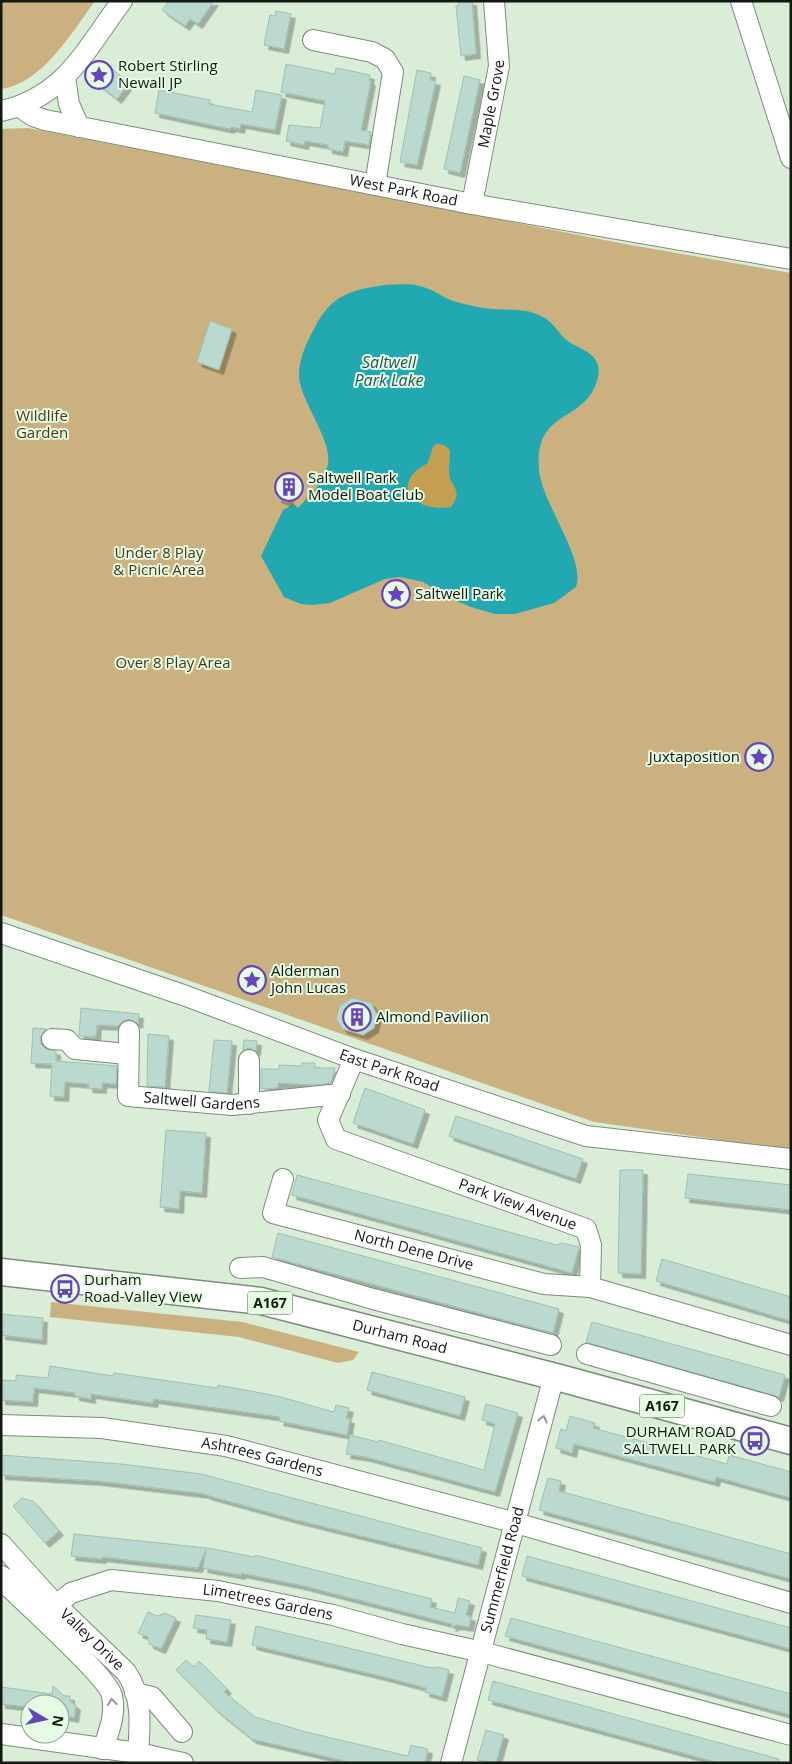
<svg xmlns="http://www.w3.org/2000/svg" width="792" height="1764" font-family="'Open Sans',sans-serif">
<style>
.green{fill:#cbb17f}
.forest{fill:#c59f51}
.water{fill:#22a8b1;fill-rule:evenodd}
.building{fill:#bbdacf;stroke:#a0bfb4;filter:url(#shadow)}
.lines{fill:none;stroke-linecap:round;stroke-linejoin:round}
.minor-casing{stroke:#7b8d7a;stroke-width:22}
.major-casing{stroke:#7b8d7a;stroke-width:29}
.minor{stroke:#fff;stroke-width:20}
.major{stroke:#fff;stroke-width:26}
.oneway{stroke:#949894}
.labels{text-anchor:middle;stroke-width:4;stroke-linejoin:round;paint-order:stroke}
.shield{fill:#e6fae4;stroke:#525c51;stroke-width:1}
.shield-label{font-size:14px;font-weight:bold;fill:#121912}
.poi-label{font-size:15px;fill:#121912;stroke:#e6fae4;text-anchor:start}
.street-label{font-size:15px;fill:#121912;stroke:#e6fae4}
.park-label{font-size:15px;fill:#493917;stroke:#e6fae4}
.water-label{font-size:16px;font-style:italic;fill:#24575b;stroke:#e6fae4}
</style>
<defs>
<filter id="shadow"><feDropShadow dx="4.5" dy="4.5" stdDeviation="0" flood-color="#0004"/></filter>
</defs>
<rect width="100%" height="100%" fill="#d9edd7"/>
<!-- green -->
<g class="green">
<path d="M1,1H95C72,32 42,84 1,89Z"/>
<path d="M28,128L625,244L791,273V1150L594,1122L1,915V129Z"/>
<path d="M51,1302L242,1322L359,1352L353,1360L338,1363L239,1337L50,1317Z"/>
</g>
<!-- forest -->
<path class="forest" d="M436,444L444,445L450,450C450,458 448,467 449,474C453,490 463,490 451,507C433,509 421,507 408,494C406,477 414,471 428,463L433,447Z"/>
<!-- water -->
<path class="water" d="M385,285C396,285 408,283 419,286C431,288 442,297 453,301C463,304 473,306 483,308C501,311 522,307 539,315C551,320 556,329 564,338C578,351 603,351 598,377C587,425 534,406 539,470C542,504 586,558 576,587L554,603L515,614H495L471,607L447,597L423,582L400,577L385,579L330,603L312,605L301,604L284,597L261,556L283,510L294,504L298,508L318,486L316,482C319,478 323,474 326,470C338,446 300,403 299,376C299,358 306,344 314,329C331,295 350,290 385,285ZM436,444L444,445L450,450C450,457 449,463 449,470C448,487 465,488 451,507C433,509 421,507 408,494C406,477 414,471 428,463L433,447Z"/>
<!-- building -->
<g class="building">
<path d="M169,1H214L198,24L190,19L185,26L162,10Z"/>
<path d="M458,1H472L476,54L461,56L456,6L459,5Z"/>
<path d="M276,11L291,14L284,49L264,45L270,15L275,16Z"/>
<path d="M286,64L335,74L336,68L370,75L369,81H371L361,130L371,132L369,145L345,141L343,152L328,149V145L305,141L304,145L286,141L289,125L320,128L325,101L281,92Z"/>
<path d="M107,65L122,77L119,80L127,86L117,99L94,81Z"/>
<path d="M417,70L431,73L430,80L436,81L417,165L400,162Z"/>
<path d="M464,76L480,80L460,173L444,169Z"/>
<path d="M159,90L210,100L209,104L252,112L256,90L282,95L275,130L241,124L240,129L231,127L230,129L155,113Z"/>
<path d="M210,321L232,329L219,370L197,362Z"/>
<path d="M284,480L295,485L287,502L277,498Z"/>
<path d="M352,998L371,1003L377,1015L374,1028L363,1035L343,1029L336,1019L340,1006Z"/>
<path d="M81,1008L139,1014L138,1024L129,1019L123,1021L118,1026L97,1025L96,1037L79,1036Z"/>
<path d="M33,1028L46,1029L40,1038L41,1044L46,1049L56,1051V1061L117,1066L116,1084L102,1083V1089L88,1088L89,1084L65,1082L64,1097L50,1096L52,1064L31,1063Z"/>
<path d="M148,1034L169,1036L165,1087L147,1086Z"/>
<path d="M214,1040L232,1041L227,1093L209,1091Z"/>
<path d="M244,1040L257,1041L256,1051L249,1048L243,1050Z"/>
<path d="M302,1063H315V1068H335L331,1083L314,1085L278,1083V1088L261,1089V1069H279V1065L302,1066Z"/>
<path d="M365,1088L425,1110L413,1144L353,1123Z"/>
<path d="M456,1116L583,1159L576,1179L449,1136Z"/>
<path d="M166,1130L206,1133L202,1193L180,1191L179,1209L160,1207Z"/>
<path d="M620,1170H643L641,1274L618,1273Z"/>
<path d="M688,1174L791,1185V1210L685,1198Z"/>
<path d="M297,1175L557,1245L562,1243L579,1247L572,1273L292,1195Z"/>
<path d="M278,1233L559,1309L553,1333L272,1257Z"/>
<path d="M662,1259L791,1297V1321L656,1281Z"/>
<path d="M1,1314L43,1318L42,1340L1,1335Z"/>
<path d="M592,1322L785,1375L779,1397L586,1342Z"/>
<path d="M50,1366L113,1376L114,1373L217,1388L218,1385L277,1396L334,1412L336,1405L349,1408L346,1418L350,1419L347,1435L279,1421L280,1417L154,1399L153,1403L91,1394V1399L75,1396V1393L34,1388L33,1402L1,1400V1380L16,1381V1375L48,1378Z"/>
<path d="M372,1372L465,1397L460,1416L367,1390Z"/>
<path d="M486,1404L518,1413L495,1492L366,1457L346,1454L350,1435L378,1442L379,1440L484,1470L495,1424L482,1420Z"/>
<path d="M570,1416L595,1423L593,1428L727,1464L729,1455L791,1472V1498L716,1477L715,1482L574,1444L572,1453L556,1448L561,1429L566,1431Z"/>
<path d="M1,1455L121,1464L201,1474L482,1548L478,1565L293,1519L206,1495V1494L98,1481L1,1475Z"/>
<path d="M548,1478L561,1481L559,1491L791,1554V1579L539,1510Z"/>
<path d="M22,1498L33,1501L59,1531L45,1543L13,1506Z"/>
<path d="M74,1534L207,1548L255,1557V1555L432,1599L430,1607L455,1613L458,1598L470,1601L466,1615L471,1617L469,1627L457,1625L451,1627L452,1624L304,1586L241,1573V1575L203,1568L206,1550L198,1568L102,1557V1559L71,1556Z"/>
<path d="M527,1556L791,1628V1649L522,1576Z"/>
<path d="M148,1612L157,1616L165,1613L176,1618L161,1649L149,1644L148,1637L138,1633Z"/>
<path d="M196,1615L231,1620L227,1642L206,1639L207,1630L193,1628Z"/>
<path d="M511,1618L791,1694V1715L505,1636Z"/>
<path d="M256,1626L432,1668L438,1667L449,1670L442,1697L425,1692L426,1688L385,1677L252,1645Z"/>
<path d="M186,1660L194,1667L199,1661L227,1689L224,1692L255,1717L306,1732L408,1756L411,1745L428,1749L425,1763H353L252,1739L216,1710L176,1670Z"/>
<path d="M493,1681L779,1759V1763H719L488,1700Z"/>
<path d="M53,1686L64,1696H70V1701L76,1706L74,1718L60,1715V1704H30V1707L1,1704V1687L52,1694Z"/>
<path d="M486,1730L504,1735L496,1763L477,1760Z"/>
</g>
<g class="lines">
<defs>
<g id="minor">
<path d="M741,1L791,158"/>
<path d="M313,40L372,52L385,59L393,72L375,185"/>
<path d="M65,77L69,104L79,127"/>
<path id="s1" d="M20,107L33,116L45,120L472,204L791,259"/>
<path d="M1,111C65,97 86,49 122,1"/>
<path id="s2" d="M472,204L499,66L494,1"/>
<path id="s3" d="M1,933L186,996L354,1059L586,1136L791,1159"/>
<path id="s4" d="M129,1031L128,1096L232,1105L340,1094"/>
<path d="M52,1039L67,1040L75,1049L127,1054"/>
<path id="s5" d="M354,1059L328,1120L336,1139L586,1229L591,1245L590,1287L791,1345"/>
<path d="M249,1060V1104"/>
<path id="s6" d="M283,1179L273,1213L544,1284L590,1287"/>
<path d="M240,1268L263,1267L373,1299L551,1345"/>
<path d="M587,1354L771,1406"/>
<path id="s7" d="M1,1425L102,1428L226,1446L516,1523L791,1603"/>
<path id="s8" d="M1,1544L56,1605L126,1672C143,1696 140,1726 138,1753"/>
<path id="s9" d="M1,1576L56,1605L71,1593L111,1580L218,1591L333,1615L402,1634L482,1652L791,1735"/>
<path d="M9,1587C27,1605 109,1678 112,1696C116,1715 109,1731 103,1749"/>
<path d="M135,1693L152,1697L182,1732"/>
<path d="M1,1734L138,1753L183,1763"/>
<path id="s10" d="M451,1763L554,1376"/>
</g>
<g id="major">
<path id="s11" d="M1,1272L261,1301L560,1378L791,1441"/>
</g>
</defs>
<!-- minor casing -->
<use href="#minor" class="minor-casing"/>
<!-- major casing -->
<use href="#major" class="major-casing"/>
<!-- minor -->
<use href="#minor" class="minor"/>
<!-- major -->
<use href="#major" class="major"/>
</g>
<!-- one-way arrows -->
<defs><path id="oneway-chevron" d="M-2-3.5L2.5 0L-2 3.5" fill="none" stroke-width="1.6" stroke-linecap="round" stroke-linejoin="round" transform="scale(1.25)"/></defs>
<g class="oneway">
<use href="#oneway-chevron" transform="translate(543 1419) rotate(-76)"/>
<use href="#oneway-chevron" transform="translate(112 1702) rotate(-95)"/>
</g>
<!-- icons -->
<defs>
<symbol id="sight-ring" viewBox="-11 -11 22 22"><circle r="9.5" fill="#e6fae4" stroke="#6544bd" stroke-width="1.5"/><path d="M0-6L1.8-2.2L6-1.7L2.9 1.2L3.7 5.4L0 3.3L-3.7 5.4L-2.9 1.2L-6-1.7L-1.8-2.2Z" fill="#6544bd"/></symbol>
<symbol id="building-ring" viewBox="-11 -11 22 22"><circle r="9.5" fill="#e6fae4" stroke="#6544bd" stroke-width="1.5"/><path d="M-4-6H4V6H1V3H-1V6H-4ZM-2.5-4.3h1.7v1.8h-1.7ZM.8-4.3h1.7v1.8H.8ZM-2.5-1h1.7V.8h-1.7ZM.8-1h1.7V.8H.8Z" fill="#6544bd"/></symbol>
<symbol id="bus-ring" viewBox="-11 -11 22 22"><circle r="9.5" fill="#e6fae4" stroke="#6544bd" stroke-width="1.5"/><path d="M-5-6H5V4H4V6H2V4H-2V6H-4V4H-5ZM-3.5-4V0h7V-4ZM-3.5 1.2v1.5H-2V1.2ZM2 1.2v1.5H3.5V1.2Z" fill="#6544bd"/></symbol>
</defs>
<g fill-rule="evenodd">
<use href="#sight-ring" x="83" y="59" width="32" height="32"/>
<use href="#building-ring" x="273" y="471" width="32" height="32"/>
<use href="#sight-ring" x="380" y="578" width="32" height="32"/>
<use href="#sight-ring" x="743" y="741" width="32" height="32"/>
<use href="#sight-ring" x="236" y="964" width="32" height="32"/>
<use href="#building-ring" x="341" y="1001" width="32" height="32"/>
<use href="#bus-ring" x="49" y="1273" width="32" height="32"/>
<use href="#bus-ring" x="739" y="1425" width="32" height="32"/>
</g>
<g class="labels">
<!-- shield labels -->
<g class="shield">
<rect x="247.5" y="1291.5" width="45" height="23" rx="4"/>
<rect x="639.5" y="1394.5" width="45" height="23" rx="4"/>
</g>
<g class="shield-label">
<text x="270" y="1308">A167</text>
<text x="662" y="1411">A167</text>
</g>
<!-- poi labels -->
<g class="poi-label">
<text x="118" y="71">Robert Stirling<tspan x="118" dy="17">Newall JP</tspan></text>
<text x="308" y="483">Saltwell Park<tspan x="308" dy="17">Model Boat Club</tspan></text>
<text x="415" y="599">Saltwell Park</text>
<text x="740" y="762" text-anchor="end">Juxtaposition</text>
<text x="271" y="976">Alderman<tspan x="271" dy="17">John Lucas</tspan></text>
<text x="376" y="1022">Almond Pavilion</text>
<text x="84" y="1285">Durham<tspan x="84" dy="17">Road-Valley View</tspan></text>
<text x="736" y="1437" text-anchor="end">DURHAM ROAD<tspan x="736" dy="17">SALTWELL PARK</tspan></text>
</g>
<!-- street labels -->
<g class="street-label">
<text dy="5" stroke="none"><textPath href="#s2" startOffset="102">Maple Grove</textPath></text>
<text dy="5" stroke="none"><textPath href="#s1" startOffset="394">West Park Road</textPath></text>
<text dy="5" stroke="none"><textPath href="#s3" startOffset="412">East Park Road</textPath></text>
<text dy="5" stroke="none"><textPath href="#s4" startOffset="139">Saltwell Gardens</textPath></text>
<text dy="5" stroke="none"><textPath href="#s5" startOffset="280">Park View Avenue</textPath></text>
<text dy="5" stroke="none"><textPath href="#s6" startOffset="181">North Dene Drive</textPath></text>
<text dy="5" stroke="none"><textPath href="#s11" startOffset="405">Durham Road</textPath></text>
<text dy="5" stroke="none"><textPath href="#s7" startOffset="264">Ashtrees Gardens</textPath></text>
<text dy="5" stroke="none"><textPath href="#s10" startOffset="200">Summerfield Road</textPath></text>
<text dy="5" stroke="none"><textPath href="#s9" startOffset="282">Limetrees Gardens</textPath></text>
<text dy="5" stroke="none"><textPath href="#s8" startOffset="132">Valley Drive</textPath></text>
</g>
<!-- park labels -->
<g class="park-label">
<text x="42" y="421">Wildlife<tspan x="42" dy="17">Garden</tspan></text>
<text x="159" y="558">Under 8 Play<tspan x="159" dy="17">&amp; Picnic Area</tspan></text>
<text x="173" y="668">Over 8 Play Area</text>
</g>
<!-- water labels -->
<g class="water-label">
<text x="389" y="368">Saltwell<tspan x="389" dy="18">Park Lake</tspan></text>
</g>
</g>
<!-- border -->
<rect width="792" height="1764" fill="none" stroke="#121912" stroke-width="5"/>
<!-- north arrow -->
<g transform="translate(45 1719) rotate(99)"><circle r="24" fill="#e6fae4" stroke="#91a090"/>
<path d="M0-4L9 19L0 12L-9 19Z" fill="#6544bd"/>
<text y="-8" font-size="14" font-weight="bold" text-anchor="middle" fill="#121912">N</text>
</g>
</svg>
